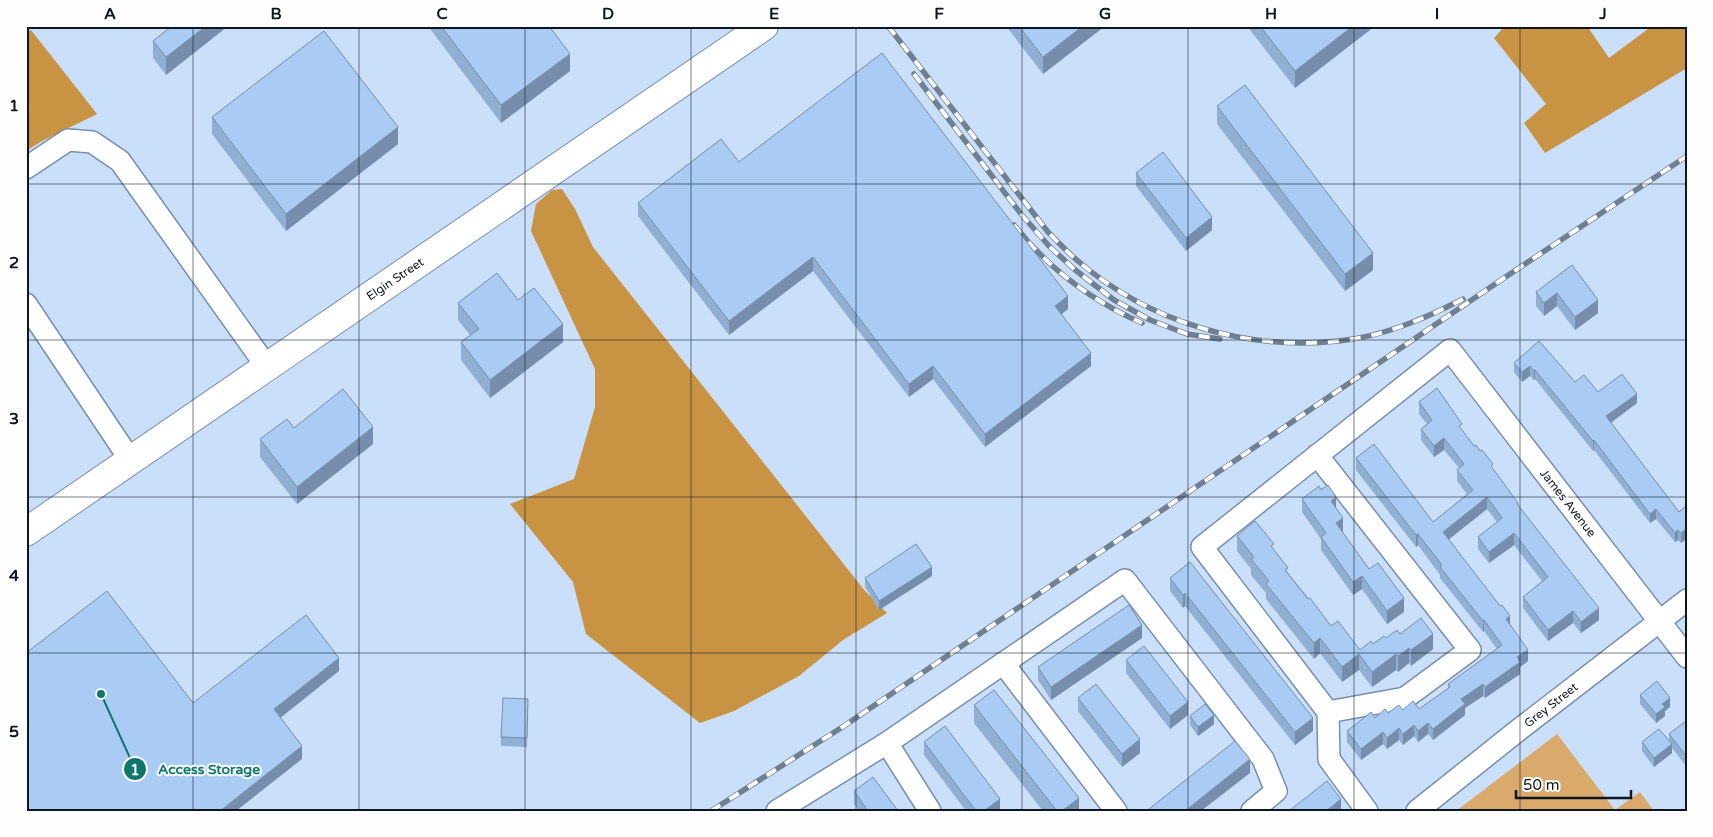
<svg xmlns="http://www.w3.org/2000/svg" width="1713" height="837" font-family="'Varela Round',sans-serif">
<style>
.green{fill:#d9aa6b}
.forest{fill:#c99344}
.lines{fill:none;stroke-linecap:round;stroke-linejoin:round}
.minor-casing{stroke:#778fad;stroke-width:24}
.major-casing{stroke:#778fad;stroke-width:30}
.minor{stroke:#fff;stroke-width:21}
.major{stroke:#fff;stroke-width:28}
.rail-casing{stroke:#708093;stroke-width:5.5}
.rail{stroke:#fefefe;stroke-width:4;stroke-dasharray:11;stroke-linecap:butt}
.wall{fill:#91afd2}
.shaded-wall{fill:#768eab}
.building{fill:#a9cbf4;stroke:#768eab}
.grid{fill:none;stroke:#0d1621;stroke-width:1;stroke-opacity:0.55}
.labels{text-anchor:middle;stroke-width:4;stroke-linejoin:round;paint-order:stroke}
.street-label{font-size:12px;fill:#0d1621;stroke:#fefefe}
.leader{fill:none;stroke:#0f766e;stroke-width:2}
.callout-dot{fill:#0f766e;stroke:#fefefe;stroke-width:2}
.mark-label{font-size:15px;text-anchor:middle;font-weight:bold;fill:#fff}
.callout-label{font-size:14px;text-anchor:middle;font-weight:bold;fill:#0f766e;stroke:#fefefe;stroke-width:4;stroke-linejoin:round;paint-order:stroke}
.neatline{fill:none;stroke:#0d1621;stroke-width:2}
.grid-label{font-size:16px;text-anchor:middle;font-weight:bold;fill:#0d1621}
</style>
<rect width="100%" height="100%" fill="#cadffa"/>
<!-- green -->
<path class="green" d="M1557,734L1615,810L1640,792L1654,811H1456Z"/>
<!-- forest -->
<g class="forest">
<path d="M1505,26H1587L1609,58L1652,26H1687V68L1545,153L1524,123L1546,104L1494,38Z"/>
<path d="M31,30L97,114L42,141L26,151V32Z"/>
<path d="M562,189L575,209L593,247L865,591L887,613L843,640L799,676L734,711L700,723L586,634L573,582L510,504L574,479L595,407V369L531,231L536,204L552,190Z"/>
</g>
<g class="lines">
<defs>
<g id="minor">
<path d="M26,168L68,140L92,142L120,161L267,367"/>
<path d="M26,304L131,461"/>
<path d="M1317,455L1470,650L1405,698L1328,712"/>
<path d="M1003,663L1116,811"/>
<path d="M887,743L930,811"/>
<path d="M777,811L887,743L1125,580L1263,759L1276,791L1252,811"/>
<path d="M1367,811L1329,759L1328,712L1202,547L1450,350L1687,657"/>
<path d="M1417,811L1516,732L1687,600"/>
</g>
<path id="major" d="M26,532L764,26"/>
</defs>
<!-- minor casing -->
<use href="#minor" class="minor-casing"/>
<!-- major casing -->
<use href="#major" class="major-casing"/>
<!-- minor -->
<use href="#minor" class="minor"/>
<!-- major -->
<use href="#major" class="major"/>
<defs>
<g id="rail">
<path d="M888,26L1048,232C1058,242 1067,252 1078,261C1149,322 1246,351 1338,341C1382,337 1424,319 1463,299"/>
<path d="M914,74L1021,214L1049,246L1074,269L1114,300L1150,320L1187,334L1220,339"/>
<path d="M1014,225C1048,268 1092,301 1142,323"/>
<path d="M711,811L844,726L1504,278L1687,156"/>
</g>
</defs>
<!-- rail casing -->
<use href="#rail" class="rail-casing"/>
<!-- rail -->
<use href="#rail" class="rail"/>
</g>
<!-- wall -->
<g class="wall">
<path d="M172,26H228L166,75L153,58V41Z"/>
<path d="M428,26H549L570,71L501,123Z"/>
<path d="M1006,26H1105L1043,74Z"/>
<path d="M1247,26H1375L1295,88Z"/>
<path d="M1217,106L1373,270L1345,291L1217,124Z"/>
<path d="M212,117L398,144L286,231L212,134Z"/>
<path d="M739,162L1068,309L1062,314L1091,366L985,447L933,379L909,397L813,271L729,335L638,216V203Z"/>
<path d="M1136,173L1212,230L1186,251L1136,186Z"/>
<path d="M1572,265L1598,313L1575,330L1557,306L1544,316L1536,306V292Z"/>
<path d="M518,300L563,342L490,398L461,360V342L470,335L458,320V303Z"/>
<path d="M1539,341L1575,382L1598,392L1637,403L1611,423L1679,512L1687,505V538L1681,543L1678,540L1675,542L1656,519L1650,523L1594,450L1593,451L1535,379L1534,380L1530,376L1522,382L1514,372V363Z"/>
<path d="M1419,402L1462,430L1493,470L1599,620L1581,633L1573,623L1548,641L1523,608V597L1542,581L1514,545L1489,563L1478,549V537L1497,522L1487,509L1449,539L1510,625L1528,661L1520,667V674L1485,698L1483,696L1465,708V715L1433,740L1428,734L1418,742L1414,736L1403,745L1399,740L1387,749L1383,744L1361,760L1347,742V731L1375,718L1388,713L1403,710L1419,709L1448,689V684L1497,649L1484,631L1483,632L1440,578V575L1418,545L1416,547L1356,470V458L1433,522L1467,494L1457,481V470L1459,468L1444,450L1434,457L1421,440V429L1427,424L1419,414Z"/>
<path d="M294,428L373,444L297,504L260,457V439Z"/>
<path d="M1302,499L1336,508L1343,531L1342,532L1369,569L1404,612L1387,624L1362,589L1353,595L1321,550V539L1302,512Z"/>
<path d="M1237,536L1274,550L1288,573L1331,626L1360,650L1386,638L1400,634L1433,649L1411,666L1409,663L1398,672L1396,670L1372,687L1359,670L1342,682L1320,653L1314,659L1266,599V593L1251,575V569L1237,551Z"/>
<path d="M932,576L879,610L865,587V578Z"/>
<path d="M1170,578L1313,731L1295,745L1185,606L1183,608L1170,591Z"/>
<path d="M1142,638L1051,700L1038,680V667Z"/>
<path d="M1126,660L1188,715L1170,729L1126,673Z"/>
<path d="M1640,695L1670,707L1665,711V716L1656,723L1640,704Z"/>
<path d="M1078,698L1140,753L1122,767L1078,711Z"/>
<path d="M974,705L1079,811H1043L974,723Z"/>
<path d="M528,708L527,747L501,746V737Z"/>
<path d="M1190,716L1214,724L1198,736L1190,725Z"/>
<path d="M1687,722V767L1672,748V753L1654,767L1642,751V742L1669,741V734Z"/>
<path d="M924,742L1000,811H966L924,755Z"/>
<path d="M854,791L898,811H859L854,804Z"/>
</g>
<!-- shaded-wall -->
<g class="shaded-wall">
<path d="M206,26H228L166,75V57Z"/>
<path d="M1083,26H1105L1043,74V57Z"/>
<path d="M1353,26H1375L1295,88V71Z"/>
<path d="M570,54V71L501,123V105Z"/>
<path d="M398,127V144L286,231V214Z"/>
<path d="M1212,217V230L1186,251V238Z"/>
<path d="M1373,253V270L1345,291V274Z"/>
<path d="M813,257V271L729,335V321Z"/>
<path d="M1557,293V306L1544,316V303Z"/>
<path d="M1068,296V309L1055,319V306Z"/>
<path d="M1598,300V313L1575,330V317Z"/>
<path d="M563,324V342L490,398V380Z"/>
<path d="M1091,353V366L985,447V434Z"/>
<path d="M933,366V379L909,397V384Z"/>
<path d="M1530,366V376L1522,382V372Z"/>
<path d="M1535,370V379L1534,380V371Z"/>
<path d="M1637,394V403L1606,426V416Z"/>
<path d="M373,427V444L297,504V487Z"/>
<path d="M1444,438V450L1434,457V446Z"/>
<path d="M1594,440V450L1593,451V441Z"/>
<path d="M1336,497V511L1331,501Z"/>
<path d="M1487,497V509L1443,544V532Z"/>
<path d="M1656,509V519L1650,523V514Z"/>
<path d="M1343,518V531L1336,536V523Z"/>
<path d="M1687,528V538L1681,543V533Z"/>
<path d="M1678,530V540L1675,542V533Z"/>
<path d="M1514,533V545L1489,563V552Z"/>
<path d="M1418,534V545L1416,547V535Z"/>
<path d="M932,567V576L879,610V601Z"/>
<path d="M1362,576V589L1353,595V582Z"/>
<path d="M1185,593V606L1183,608V595Z"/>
<path d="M1404,598V612L1387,624V611Z"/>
<path d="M1599,608V620L1581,633V622Z"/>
<path d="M1573,611V623L1548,641V630Z"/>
<path d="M1510,616V627L1506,619Z"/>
<path d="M1484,620V631L1483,632V621Z"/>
<path d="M1142,625V638L1051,700V687Z"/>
<path d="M1433,634V649L1411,666V650Z"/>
<path d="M1320,638V653L1314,659V643Z"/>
<path d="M1409,648V663L1398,672V656Z"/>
<path d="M1528,650V661L1520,667V674L1485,698V687L1517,657Z"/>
<path d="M1359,654V670L1342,682V667Z"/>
<path d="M1396,654V670L1372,687V672Z"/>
<path d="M339,658V671L274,723V709Z"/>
<path d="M1483,684V696L1465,708V715L1433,740V729L1461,699Z"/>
<path d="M1670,698V707L1665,711V716L1656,723V714L1662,704Z"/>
<path d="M1188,702V715L1170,729V716Z"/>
<path d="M1214,715V724L1198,736V727Z"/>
<path d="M1313,718V731L1295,745V732Z"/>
<path d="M1428,723V734L1418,742V731Z"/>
<path d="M1414,725V736L1403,745V734Z"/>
<path d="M1399,728V740L1387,749V738Z"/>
<path d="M1383,732V744L1361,760V749Z"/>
<path d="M1140,739V753L1122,767V754Z"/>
<path d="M1672,744V753L1654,767V758Z"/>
<path d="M302,746V759L236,811H220Z"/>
<path d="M1250,759V773L1201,811H1185Z"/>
<path d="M1079,798V811H1062Z"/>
<path d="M1000,799V811H984Z"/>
<path d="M1341,799V811H1326Z"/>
</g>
<!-- building -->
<g class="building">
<path d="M172,26H206L166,57L153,41Z"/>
<path d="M441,26H549L570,54L501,105Z"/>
<path d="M1019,26H1083L1043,57Z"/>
<path d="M1260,26H1353L1295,71Z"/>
<path d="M324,31L398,127L286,214L212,117Z"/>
<path d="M882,53L1068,296L1055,306L1091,353L985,434L933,366L909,384L813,257L729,321L638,203L721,139L739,162Z"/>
<path d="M1245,85L1373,253L1345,274L1217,106Z"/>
<path d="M1163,152L1212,217L1186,238L1136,173Z"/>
<path d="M1572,265L1598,300L1575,317L1557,293L1544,303L1536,292Z"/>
<path d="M497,273L518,300L534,288L563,324L490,380L461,342L479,329L458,303Z"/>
<path d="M1539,341L1575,382L1584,375L1598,392L1622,374L1637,394L1606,416L1679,512L1687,505V528L1681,533L1678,530L1675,533L1656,509L1650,514L1594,440L1593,441L1535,370L1534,371L1530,366L1522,372L1514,363Z"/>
<path d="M1437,388L1462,424L1459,426L1474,446L1476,445L1480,451L1482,450L1493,464L1491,466L1518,503L1517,504L1599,608L1581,622L1573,611L1548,630L1523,597L1548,577L1514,533L1489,552L1478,537L1502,518L1487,497L1443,532L1500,606L1502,605L1510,616L1506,619L1528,650L1517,657L1520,662L1485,687L1483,684L1461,699L1465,704L1433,729L1428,723L1418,731L1414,725L1403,734L1399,728L1387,738L1383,732L1361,749L1347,731L1371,712L1375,718L1385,709L1388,713L1399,705L1403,710L1413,701L1419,709L1450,687L1448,684L1502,645L1484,620L1483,621L1440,567L1442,565L1418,534L1416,535L1356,458L1374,444L1433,522L1473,490L1457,470L1464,464L1444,438L1434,446L1421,429L1432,420L1419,402Z"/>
<path d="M343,389L373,427L297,487L260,439L287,419L294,428Z"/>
<path d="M1328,485L1336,497L1331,501L1343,518L1336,523L1369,569L1378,563L1404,598L1387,611L1362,576L1353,582L1321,537L1326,533L1302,499L1319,486L1321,490Z"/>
<path d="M1255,521L1274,544L1271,546L1288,568L1285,570L1308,599L1310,598L1331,626L1338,621L1360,650L1371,641L1373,644L1384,636L1386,638L1397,630L1400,634L1421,618L1433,634L1411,650L1409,648L1398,656L1396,654L1372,672L1359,654L1342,667L1320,638L1314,643L1266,584L1269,581L1251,559L1254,557L1237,536Z"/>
<path d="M916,544L932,567L879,601L865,578Z"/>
<path d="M1190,562L1313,718L1295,732L1185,593L1183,595L1170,578Z"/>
<path d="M107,591L193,703L306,615L339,658L274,709L302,746L220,811H26V653Z"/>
<path d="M1129,605L1142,625L1051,687L1038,667Z"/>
<path d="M1144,646L1188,702L1170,716L1126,660Z"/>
<path d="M1657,681L1670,698L1662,704L1665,707L1656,714L1640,695Z"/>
<path d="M1096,684L1140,739L1122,754L1078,698Z"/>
<path d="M994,690L1079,798L1062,811H1057L974,705Z"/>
<path d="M503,698L528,699L527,738L501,737Z"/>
<path d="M1205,704L1214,715L1198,727L1190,716Z"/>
<path d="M1686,721L1687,722V757L1669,734Z"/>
<path d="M945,726L1000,799L984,811H976L924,742Z"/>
<path d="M1659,729L1672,744L1654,758L1642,742Z"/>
<path d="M1235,741L1250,759L1185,811H1151L1149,809Z"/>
<path d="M873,777L898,811H868L854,791Z"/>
<path d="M1327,781L1341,799L1326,811H1289Z"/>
</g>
<!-- grid -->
<path class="grid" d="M193,26V811M359,26V811M525,26V811M691,26V811M856,26V811M1022,26V811M1188,26V811M1354,26V811M1520,26V811M26,184H1687M26,340H1687M26,497H1687M26,653H1687"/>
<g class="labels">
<!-- street labels -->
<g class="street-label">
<text transform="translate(395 279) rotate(-34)" y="4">Elgin Street</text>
<text transform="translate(1568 503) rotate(52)" y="4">James Avenue</text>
<text transform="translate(1551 705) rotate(-38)" y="4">Grey Street</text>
</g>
</g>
<!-- callouts -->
<path class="leader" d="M101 694L135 769"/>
<g class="callout-dot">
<circle cx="101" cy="694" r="5"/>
<circle cx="135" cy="769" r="12"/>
</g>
<g class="mark-label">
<text x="135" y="775">1</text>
</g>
<g class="callout-label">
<text x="209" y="774">Access Storage</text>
</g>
<!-- border -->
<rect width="1713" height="837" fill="none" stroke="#fefefe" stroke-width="55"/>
<!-- scale -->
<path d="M1516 790v8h115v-8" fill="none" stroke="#0d1621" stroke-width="2.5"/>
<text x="1523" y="790" font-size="15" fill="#0d1621" stroke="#fefefe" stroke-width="4" paint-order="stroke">50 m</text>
<rect x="28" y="28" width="1658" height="782" class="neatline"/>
<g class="grid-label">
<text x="110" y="19">A</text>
<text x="276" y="19">B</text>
<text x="442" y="19">C</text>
<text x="608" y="19">D</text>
<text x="774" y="19">E</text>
<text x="939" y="19">F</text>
<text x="1105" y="19">G</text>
<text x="1271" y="19">H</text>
<text x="1437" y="19">I</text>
<text x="1603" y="19">J</text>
<text x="14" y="111">1</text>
<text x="14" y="268">2</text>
<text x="14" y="424">3</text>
<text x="14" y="581">4</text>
<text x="14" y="737">5</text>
</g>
</svg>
